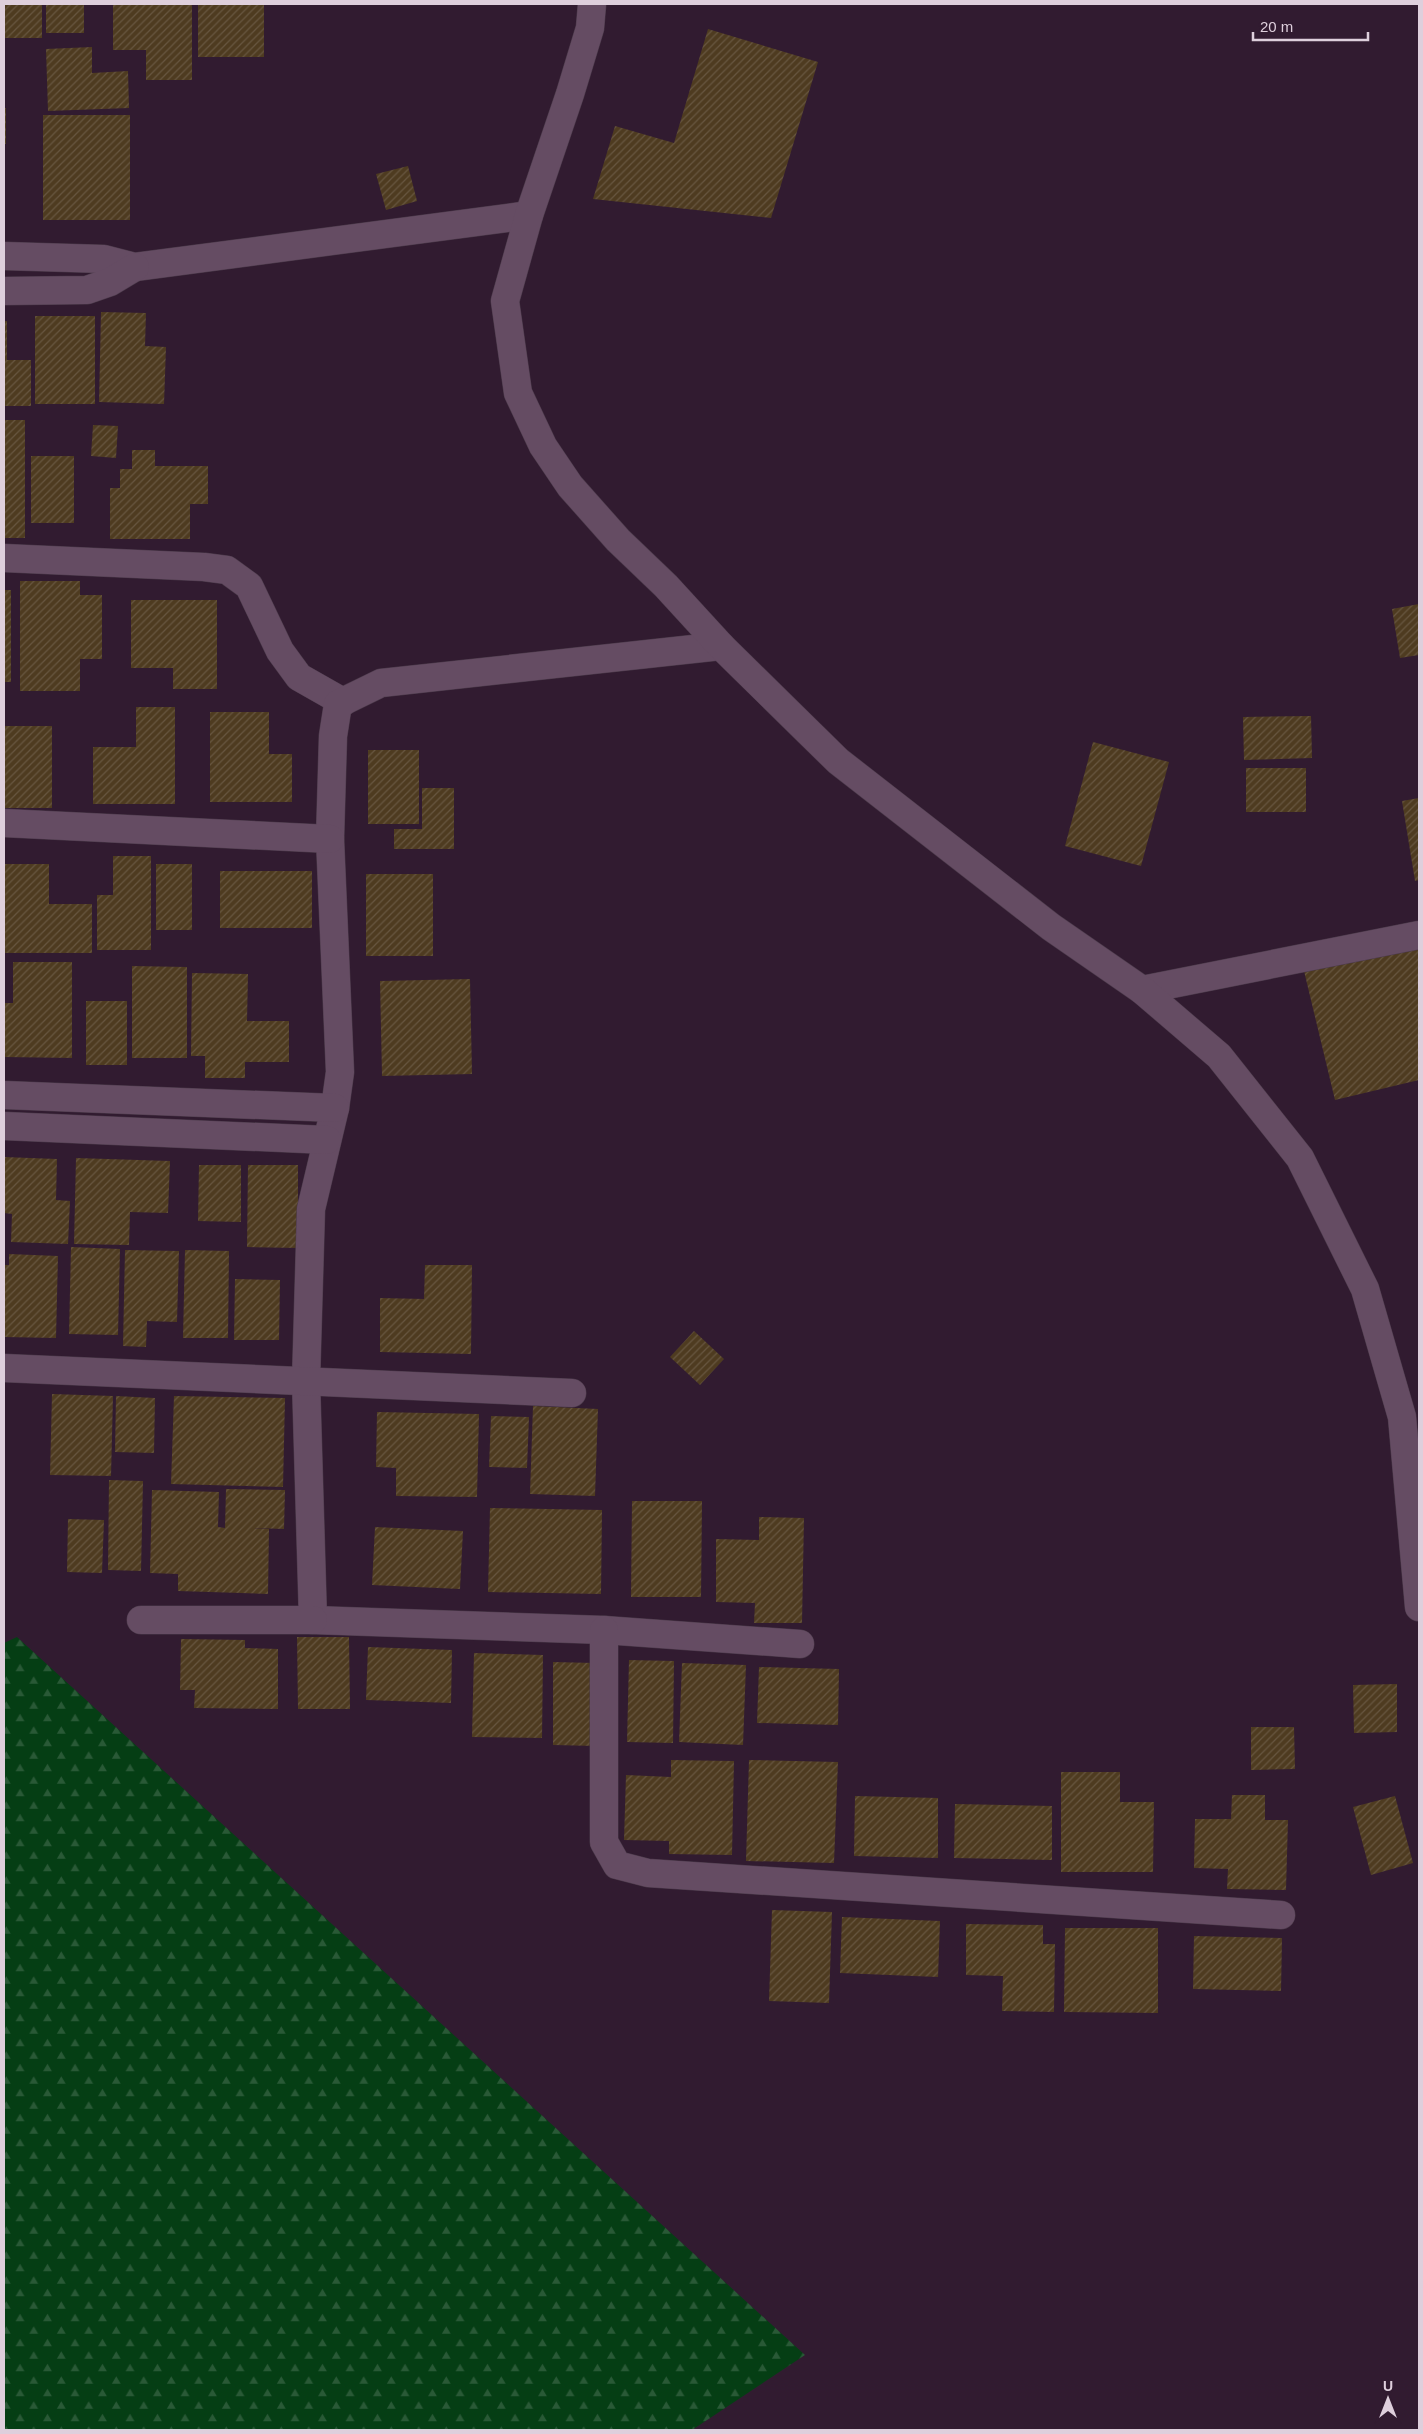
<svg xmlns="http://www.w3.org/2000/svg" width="1423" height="2434" font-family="Helvetica,sans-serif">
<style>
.forest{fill:url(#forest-firs)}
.building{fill:url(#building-hatch)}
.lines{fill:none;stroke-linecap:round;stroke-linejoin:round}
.street-casing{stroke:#4b3a4a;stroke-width:29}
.secondary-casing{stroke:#4b3a4a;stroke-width:29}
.street{stroke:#654c63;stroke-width:28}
.secondary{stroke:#654c63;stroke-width:28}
</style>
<defs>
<pattern id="forest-firs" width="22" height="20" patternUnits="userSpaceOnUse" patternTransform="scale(1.25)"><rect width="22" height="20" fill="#053e14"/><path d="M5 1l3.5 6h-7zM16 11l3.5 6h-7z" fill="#295936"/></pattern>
<pattern id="building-hatch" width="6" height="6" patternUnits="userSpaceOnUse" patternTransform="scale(1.25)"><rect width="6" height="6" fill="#4e3b20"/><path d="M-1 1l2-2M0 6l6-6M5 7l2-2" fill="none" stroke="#675640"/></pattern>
</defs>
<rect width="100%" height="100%" fill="#311b30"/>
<!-- forest -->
<path class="forest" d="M17,1637L805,2355L692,2430H4V1643Z"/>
<!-- building -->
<g class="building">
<rect x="4" y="4" width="38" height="34"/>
<rect x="46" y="4" width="38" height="29"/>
<path d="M113,4H192V80H146V50H113Z"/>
<rect x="198" y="4" width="66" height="53"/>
<path d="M708,29L818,62L771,218L593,199L615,126L674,143Z"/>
<path d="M92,47V73L128,71L129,108L48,111L46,49Z"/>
<rect x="4" y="108" width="2" height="36"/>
<rect x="43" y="115" width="87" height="105"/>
<path d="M408,166L417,201L386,210L376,174Z"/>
<path d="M101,312L146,313L145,346L166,347L164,404L99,402Z"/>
<rect x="35" y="316" width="60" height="88"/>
<path d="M4,321H7V360H31V406H4Z"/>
<rect x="4" y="420" width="21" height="118"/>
<path d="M93,425L118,426L116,458L91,456Z"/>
<path d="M132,450H155V466H208V504H190V539H110V488H120V469H132Z"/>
<rect x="31" y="456" width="43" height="67"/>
<path d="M20,581H80V595H102V659H80V691H20Z"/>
<rect x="4" y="590" width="7" height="92"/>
<path d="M131,600H217V689H173V668H131Z"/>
<path d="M1419,604V655L1400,658L1392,609Z"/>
<path d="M136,707H175V804H93V747H136Z"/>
<path d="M210,712H269V754H292V802H210Z"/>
<path d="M1311,716L1312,758L1244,760L1243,717Z"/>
<rect x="4" y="726" width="48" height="82"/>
<path d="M1093,742L1169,762L1141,866L1065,846Z"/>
<rect x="368" y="750" width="51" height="74"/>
<rect x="1246" y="768" width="60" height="44"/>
<path d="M422,788H454V849H394V829H422Z"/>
<path d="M1419,798V880L1415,881L1402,801Z"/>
<path d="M113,856H151V950H97V895H113Z"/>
<path d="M5,864H49V904H92V953H5Z"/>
<rect x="156" y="864" width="36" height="66"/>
<rect x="220" y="871" width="92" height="57"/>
<rect x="366" y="874" width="67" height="82"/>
<path d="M1419,943V1080L1335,1100L1304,971Z"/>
<path d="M13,962H72V1058L4,1057V1003H13Z"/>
<path d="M132,966L187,967V1058H132Z"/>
<path d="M192,973L248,974L247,1021H289V1062H245V1078H205V1056H191Z"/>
<path d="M470,979L472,1074L382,1076L380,981Z"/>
<rect x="86" y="1001" width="41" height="64"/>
<path d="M4,1157L57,1159L56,1200L70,1201L68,1244L11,1242L12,1214L4,1213Z"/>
<path d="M76,1158L170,1161L168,1213L130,1212L129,1245L74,1244Z"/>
<path d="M199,1165H241V1222L198,1221Z"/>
<path d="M248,1165H298V1248L247,1247Z"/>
<path d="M71,1247L120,1249L118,1335L69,1334Z"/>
<path d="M125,1250L179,1251L177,1322L147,1321L146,1347L123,1346Z"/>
<path d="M185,1250L229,1251L228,1338H183Z"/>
<path d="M9,1254L58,1256L56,1338L4,1337V1265H9Z"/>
<path d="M425,1265H472L471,1354L380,1352V1298L424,1299Z"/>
<path d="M235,1279L280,1280L279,1340H234Z"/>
<path d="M694,1331L724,1359L700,1385L670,1357Z"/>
<path d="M52,1394L113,1396L111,1476L50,1475Z"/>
<path d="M116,1396L155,1398L154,1453L115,1452Z"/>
<path d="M174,1396L285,1398L283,1487L171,1484Z"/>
<path d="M533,1406L598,1409L595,1496L530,1494Z"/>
<path d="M377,1412L479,1414L477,1497L396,1496V1468L376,1467Z"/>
<path d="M491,1416L529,1417L527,1468L489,1467Z"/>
<path d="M109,1480L143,1481L141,1571L108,1570Z"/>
<path d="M226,1489L285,1490L284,1529L251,1528L269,1529L268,1594L178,1591V1574L150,1573L152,1490L219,1492L218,1527L225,1528Z"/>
<path d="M632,1501H702L701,1597H631Z"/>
<path d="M490,1508L602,1510L601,1594L488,1592Z"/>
<path d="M759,1517L804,1518L802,1623H754L755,1603L716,1602V1539L759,1540Z"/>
<path d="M68,1519L104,1520L102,1573L67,1572Z"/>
<path d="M375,1527L463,1531L460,1589L372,1585Z"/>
<path d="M297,1637H349L350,1709H298Z"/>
<path d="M181,1639L245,1640V1648L278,1649V1709L194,1708L195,1690H180Z"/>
<path d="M368,1647L452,1650L451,1703L366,1700Z"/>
<path d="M474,1653L543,1655L542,1738L472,1737Z"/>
<path d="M629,1660L674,1661L673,1743L627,1742Z"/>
<path d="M553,1662L595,1663V1746L553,1745Z"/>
<path d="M682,1663L746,1665L743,1745L679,1742Z"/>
<path d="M759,1667L839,1669L838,1725L757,1723Z"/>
<path d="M1397,1684V1732L1354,1733L1353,1685Z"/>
<path d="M1251,1727H1294L1295,1769L1251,1770Z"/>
<path d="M671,1760L734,1761L732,1855L669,1854V1841L624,1840L626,1775L671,1777Z"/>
<path d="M749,1760L838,1762L834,1863L746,1861Z"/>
<path d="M1061,1772H1120V1802H1154L1153,1872H1061Z"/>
<path d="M1232,1795H1265V1820H1288L1286,1890L1227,1889L1228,1869L1194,1868L1195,1819H1231Z"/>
<path d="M855,1796L938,1798V1858L854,1856Z"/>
<path d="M1395,1796L1413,1863L1371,1875L1353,1807Z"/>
<path d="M955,1804L1052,1806V1860L954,1858Z"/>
<path d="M772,1910L832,1912L829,2003L769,2001Z"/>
<path d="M842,1917L940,1921L938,1977L840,1973Z"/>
<path d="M966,1924L1043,1925V1944H1055L1054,2012L1002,2011L1003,1976L966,1975Z"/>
<path d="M1065,1928H1158V2013L1064,2012Z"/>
<path d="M1194,1936L1282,1938L1281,1991L1193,1989Z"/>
</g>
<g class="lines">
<defs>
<g id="street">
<path d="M4,256L104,259L135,267L529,215"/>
<path d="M4,291L87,290L110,282L135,267"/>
<path d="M4,558L204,567L227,570L249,586L280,651L299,677L343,702"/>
<path d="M721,646L381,683L338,704L333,736L330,839L340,1072L335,1108L311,1209L306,1381L313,1620L604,1630L800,1644"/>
<path d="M4,823L330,839"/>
<path d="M1142,990L1419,935"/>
<path d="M4,1095L335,1108"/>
<path d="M4,1126L327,1140"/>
<path d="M4,1368L572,1393"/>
<path d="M141,1620H313"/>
<path d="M604,1630V1842L617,1865L648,1873L1281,1915"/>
</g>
<path id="secondary" d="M592,4L590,28L570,94L529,215L505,301L518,393L543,446L570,486L618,540L666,586L721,646L838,761L1051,927L1142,990L1219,1056L1300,1158L1365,1289L1402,1417L1419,1607"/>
</defs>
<!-- street casing -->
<use href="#street" class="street-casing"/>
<!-- secondary casing -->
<use href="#secondary" class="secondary-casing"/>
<!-- street -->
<use href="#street" class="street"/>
<!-- secondary -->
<use href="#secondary" class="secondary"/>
</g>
<!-- border -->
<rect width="1423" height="2434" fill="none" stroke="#decfdc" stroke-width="10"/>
<!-- north arrow -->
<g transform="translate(1388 2399)" stroke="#311b30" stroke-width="4" paint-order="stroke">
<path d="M0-4L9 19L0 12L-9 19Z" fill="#decfdc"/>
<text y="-8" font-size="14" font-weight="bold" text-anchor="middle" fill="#decfdc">U</text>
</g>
<!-- scale -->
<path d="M1253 32v8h115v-8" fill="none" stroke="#decfdc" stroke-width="2.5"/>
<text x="1260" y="32" font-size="15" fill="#decfdc" stroke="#311b30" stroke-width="4" paint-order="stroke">20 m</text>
</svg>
